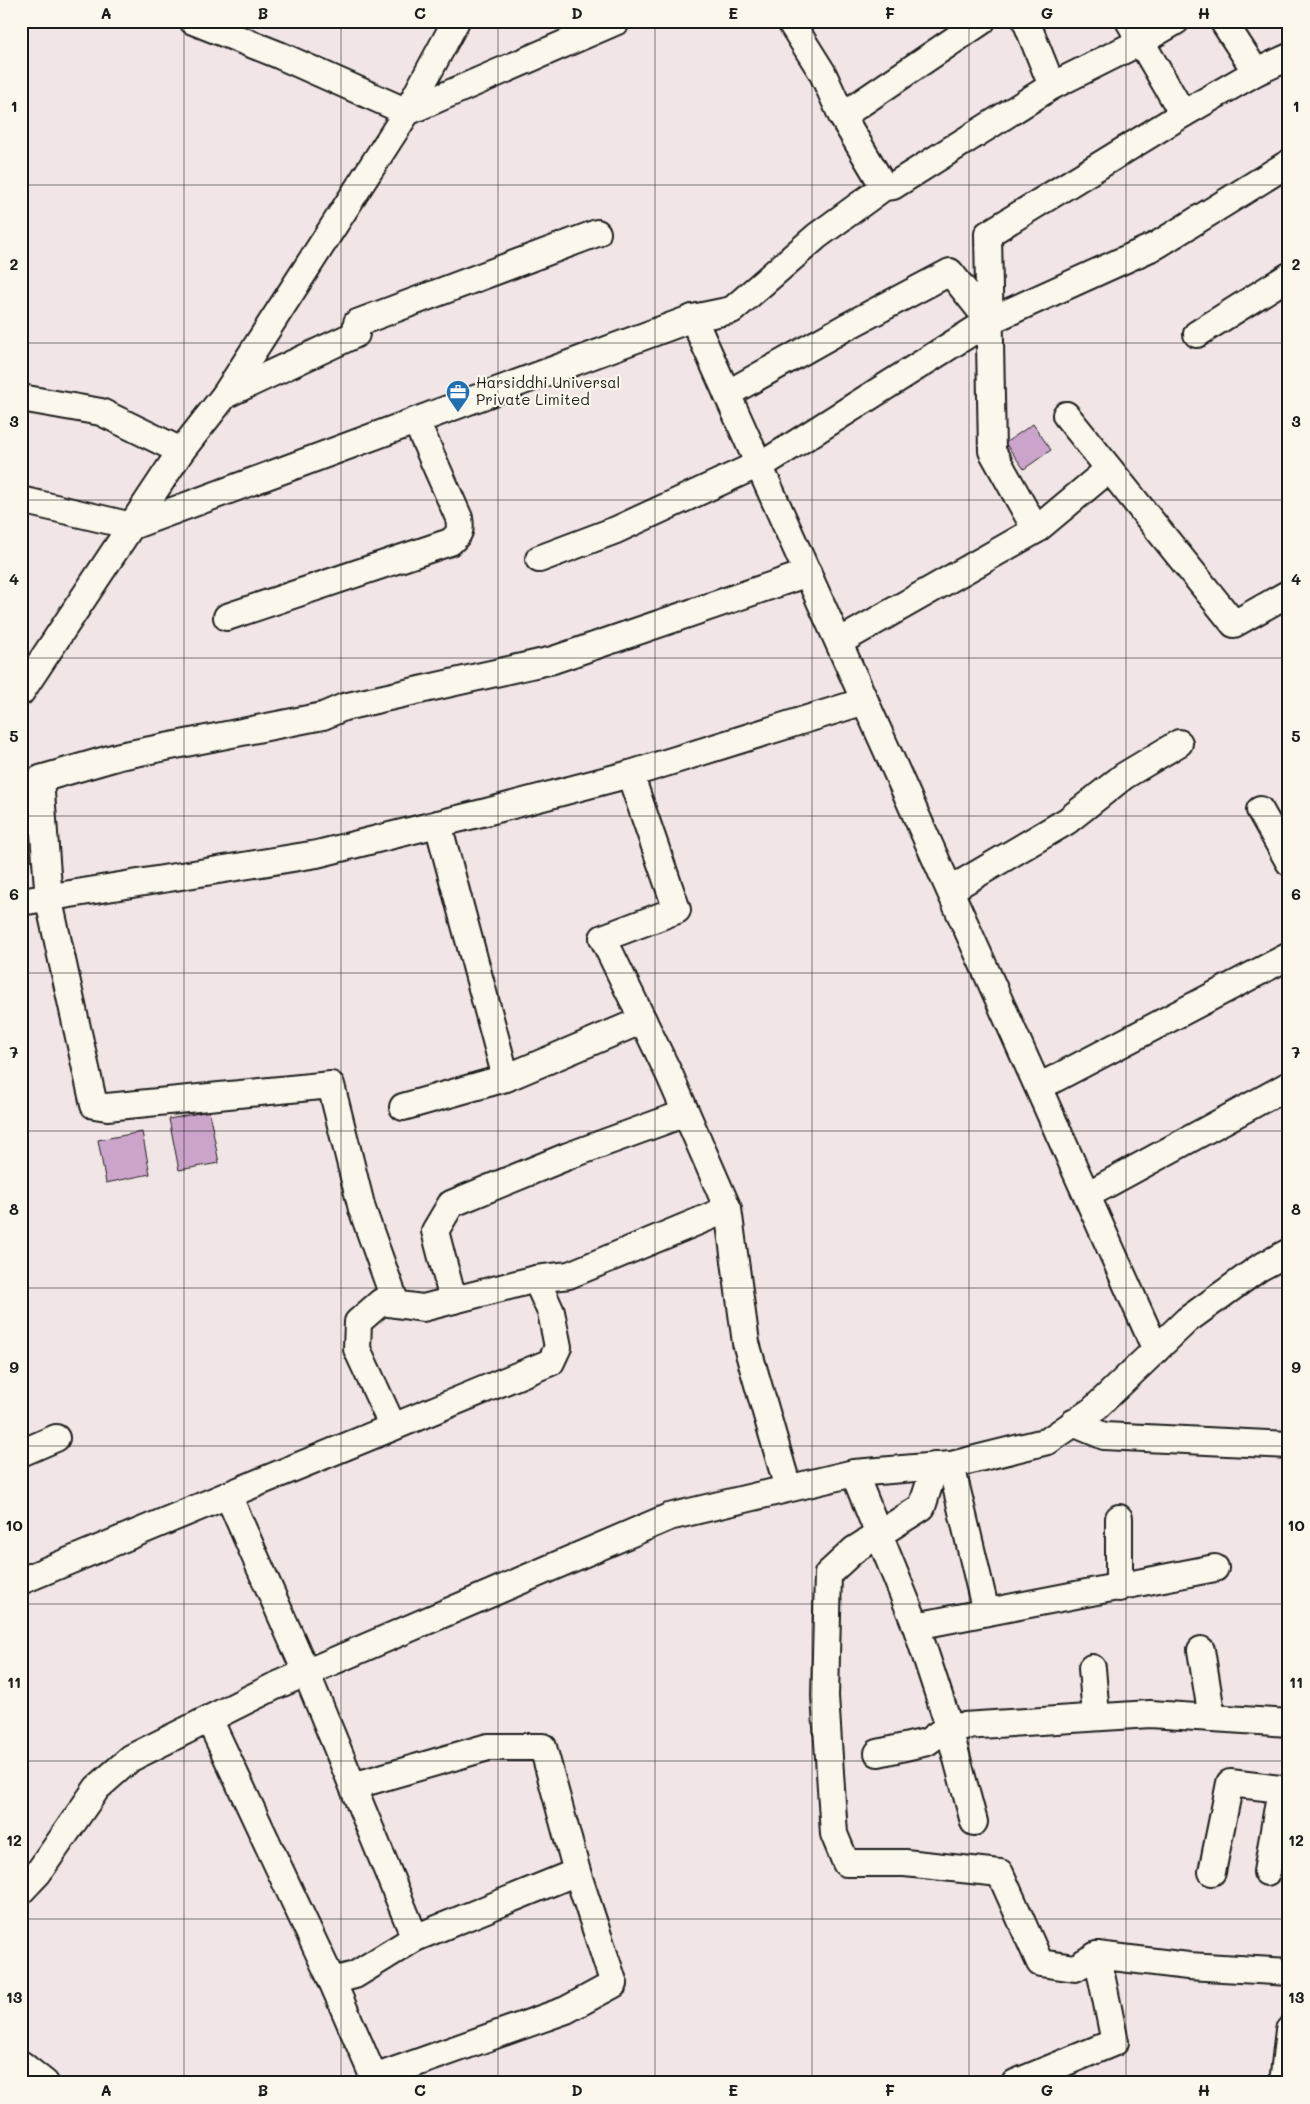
<svg xmlns="http://www.w3.org/2000/svg" width="1310" height="2104" font-family="Mali,sans-serif">
<style>
.building{fill:#cba4cb;stroke:#1c1c1c}
.lines{fill:none;stroke-linecap:round;stroke-linejoin:round}
.minor-casing{stroke:#1c1c1c;stroke-width:30}
.minor{stroke:#fbf7ec;stroke-width:26}
.grid{fill:none;stroke:#1c1c1c;stroke-width:1;stroke-opacity:0.55}
.labels{text-anchor:middle;stroke-width:4.5;stroke-linejoin:round;paint-order:stroke}
.poi-label{font-size:15px;fill:#1c1c1c;stroke:#fbf7ec;text-anchor:start}
.neatline{fill:none;stroke:#1c1c1c;stroke-width:2}
.grid-label{font-size:16px;text-anchor:middle;font-weight:bold;fill:#1c1c1c}
</style>
<rect width="100%" height="100%" fill="#f1e6e5"/>
<filter id="ink" filterUnits="userSpaceOnUse"><feTurbulence type="fractalNoise" baseFrequency=".02" numOctaves="2"/><feDisplacementMap in="SourceGraphic" scale="10" xChannelSelector="R" yChannelSelector="G"/><feConvolveMatrix kernelMatrix="1 2 1 2 8 2 1 2 1" color-interpolation-filters="sRGB"/></filter>
<g filter="url(#ink)">
<!-- building -->
<g class="building">
<path d="M1033,424L1051,450L1024,469L1005,443Z"/>
<path d="M209,1111L219,1163L179,1170L169,1119Z"/>
<path d="M142,1132L150,1174L106,1183L98,1140Z"/>
</g>
<g class="lines">
<defs>
<g id="minor">
<path d="M193,21L279,55L407,112L617,21"/>
<path d="M790,21L822,72L842,116L884,187"/>
<path d="M1026,21L1052,86"/>
<path d="M1129,21L1183,114L1256,72L1289,57"/>
<path d="M1223,21L1256,72"/>
<path d="M842,116L982,21"/>
<path d="M693,318L732,310L817,236L884,187L893,186L1052,86L1140,42L1176,21"/>
<path d="M1197,334L1289,276"/>
<path d="M727,394L846,327L950,272L989,321"/>
<path d="M225,395L356,334L357,323L597,233"/>
<path d="M21,398L101,412L181,451"/>
<path d="M1066,415L1234,624L1289,593"/>
<path d="M760,466L989,321L1157,245L1289,163"/>
<path d="M21,500L132,526L693,318L1156,1350"/>
<path d="M1036,530L992,451L988,234L1183,114"/>
<path d="M539,559L616,530L759,464"/>
<path d="M227,617L450,542C460,534 461,530 459,518L416,421"/>
<path d="M839,642L1036,530L1109,469"/>
<path d="M21,692L181,451L225,395L407,112L456,21"/>
<path d="M630,774L677,910L603,938L670,1076L728,1209L746,1343L788,1488"/>
<path d="M1260,810L1289,862"/>
<path d="M438,824L506,1078"/>
<path d="M950,890L1067,821L1124,776L1179,743"/>
<path d="M21,902L317,854L486,812L630,774L865,701"/>
<path d="M1039,1087L1289,956"/>
<path d="M403,1107L506,1078L643,1020"/>
<path d="M1087,1195L1289,1085"/>
<path d="M453,1300L435,1231L451,1204L568,1156L686,1113"/>
<path d="M396,1304L362,1209L331,1085L107,1107L94,1105L49,901L40,779L120,756L323,716L344,707L553,660L808,573"/>
<path d="M1073,1423L1104,1436L1289,1445"/>
<path d="M393,1427L357,1349L358,1322L381,1302L423,1308L536,1279L569,1275L728,1209"/>
<path d="M21,1453L56,1438"/>
<path d="M951,1465L986,1612"/>
<path d="M935,1466L922,1507L854,1550L828,1574L825,1696L834,1834L846,1863H905L1000,1873L1040,1963L1075,1968L1097,1955"/>
<path d="M854,1473L916,1626L1215,1568"/>
<path d="M1119,1518V1588"/>
<path d="M21,1581L228,1495"/>
<path d="M916,1626L945,1714L974,1822"/>
<path d="M1201,1650L1212,1718"/>
<path d="M1092,1668L1096,1716"/>
<path d="M209,1719L332,1981L374,2078L566,2010L614,1984L577,1872L543,1747H488L353,1786"/>
<path d="M878,1753L927,1742L948,1727L1150,1714L1289,1723"/>
<path d="M1212,1872L1230,1783L1289,1790"/>
<path d="M1267,1872L1281,1789"/>
<path d="M21,1891L38,1873L97,1788L131,1758L273,1687L669,1517L854,1473L951,1465L1048,1441L1093,1410L1187,1320L1259,1268L1289,1252"/>
<path d="M415,1938L306,1672L228,1495L551,1362L558,1347L551,1312L536,1279"/>
<path d="M332,1981L355,1975L415,1938L577,1872"/>
<path d="M21,2064L45,2083"/>
<path d="M1015,2083L1115,2042L1097,1955L1188,1966L1289,1972"/>
<path d="M1283,2083L1289,2030"/>
</g>
</defs>
<!-- minor casing -->
<use href="#minor" class="minor-casing"/>
<!-- minor -->
<use href="#minor" class="minor"/>
</g>
</g>
<!-- grid -->
<path class="grid" d="M184,21V2083M341,21V2083M498,21V2083M655,21V2083M812,21V2083M969,21V2083M1126,21V2083M21,185H1289M21,343H1289M21,500H1289M21,658H1289M21,816H1289M21,973H1289M21,1131H1289M21,1288H1289M21,1446H1289M21,1604H1289M21,1761H1289M21,1919H1289"/>
<!-- icons -->
<defs>
<symbol id="office-pin" viewBox="-11 -11 22 30"><path d="M0 17L-7.5 6A9.5 9.5 0 1 1 7.5 6Z" fill="#1f6fb2" stroke="#fbf7ec"/><path d="M-6-3h4V-5.5h4V-3h4V5H-6ZM-1-4.5V-3h2v-1.5ZM-6 0V1H6V0Z" fill="#fff"/></symbol>
</defs>
<g fill-rule="evenodd">
<use href="#office-pin" x="444" y="378" width="28" height="38"/>
</g>
<g class="labels">
<!-- poi labels -->
<g class="poi-label">
<text x="476" y="388">Harsiddhi Universal<tspan x="476" dy="17">Private Limited</tspan></text>
</g>
</g>
<!-- margin -->
<rect width="1310" height="2104" fill="none" stroke="#fbf7ec" stroke-width="55"/>
<rect x="28" y="28" width="1254" height="2048" class="neatline"/>
<g class="grid-label">
<text x="106" y="19">A</text>
<text x="263" y="19">B</text>
<text x="420" y="19">C</text>
<text x="577" y="19">D</text>
<text x="733" y="19">E</text>
<text x="890" y="19">F</text>
<text x="1047" y="19">G</text>
<text x="1204" y="19">H</text>
<text x="14" y="112">1</text>
<text x="1296" y="112">1</text>
<text x="14" y="270">2</text>
<text x="1296" y="270">2</text>
<text x="14" y="427">3</text>
<text x="1296" y="427">3</text>
<text x="14" y="585">4</text>
<text x="1296" y="585">4</text>
<text x="14" y="742">5</text>
<text x="1296" y="742">5</text>
<text x="14" y="900">6</text>
<text x="1296" y="900">6</text>
<text x="14" y="1058">7</text>
<text x="1296" y="1058">7</text>
<text x="14" y="1215">8</text>
<text x="1296" y="1215">8</text>
<text x="14" y="1373">9</text>
<text x="1296" y="1373">9</text>
<text x="14" y="1531">10</text>
<text x="1296" y="1531">10</text>
<text x="14" y="1688">11</text>
<text x="1296" y="1688">11</text>
<text x="14" y="1846">12</text>
<text x="1296" y="1846">12</text>
<text x="14" y="2003">13</text>
<text x="1296" y="2003">13</text>
<text x="106" y="2096">A</text>
<text x="263" y="2096">B</text>
<text x="420" y="2096">C</text>
<text x="577" y="2096">D</text>
<text x="733" y="2096">E</text>
<text x="890" y="2096">F</text>
<text x="1047" y="2096">G</text>
<text x="1204" y="2096">H</text>
</g>
</svg>
